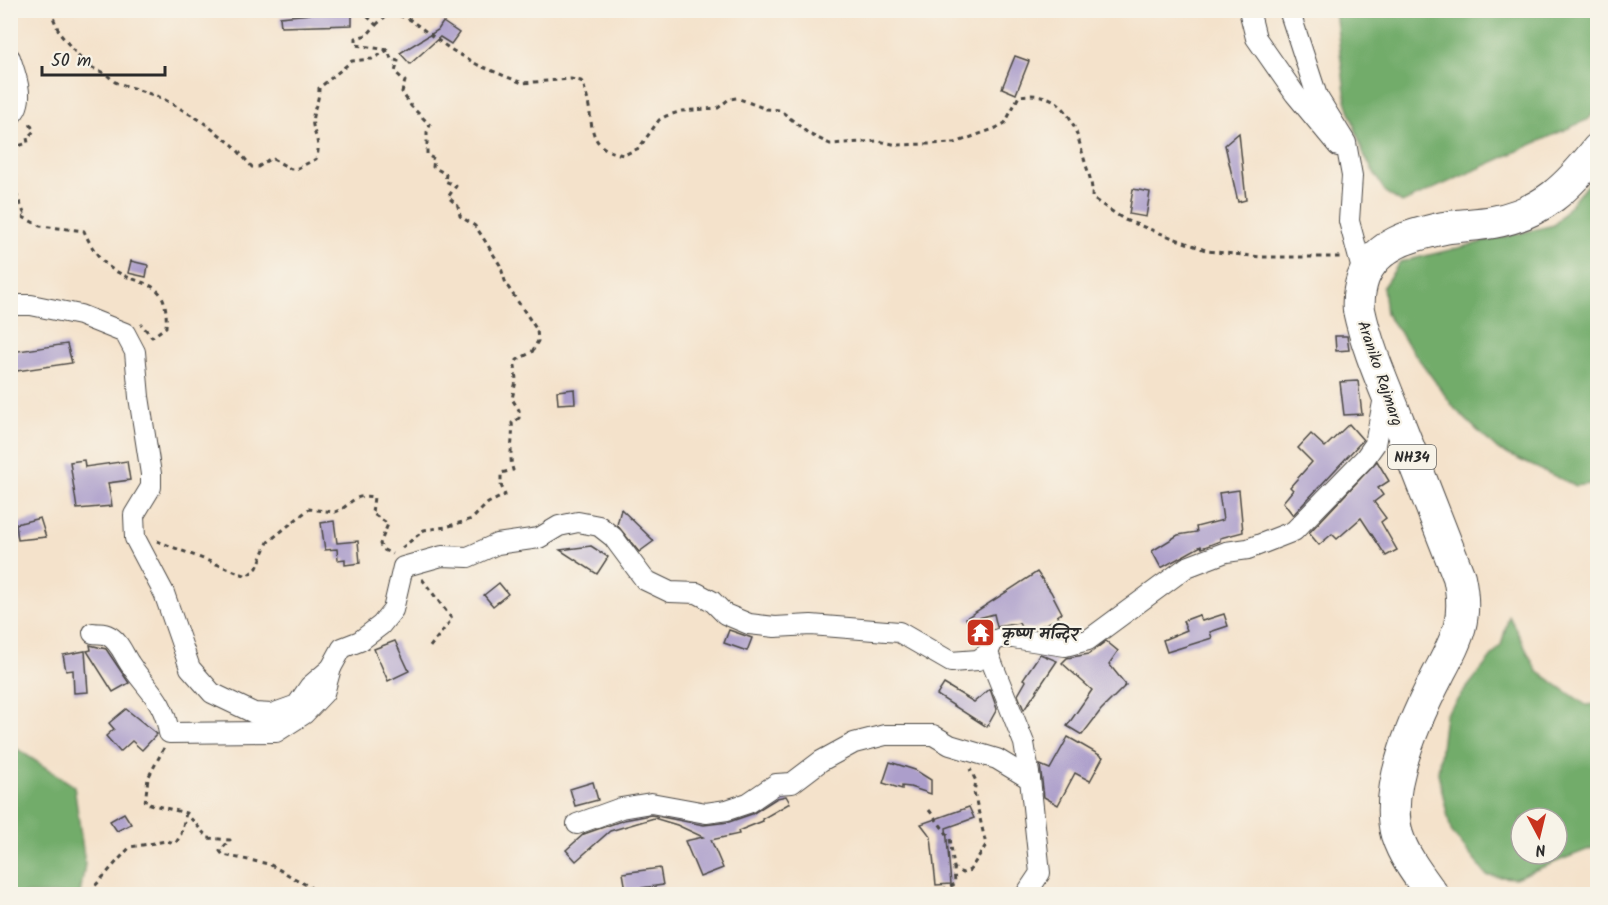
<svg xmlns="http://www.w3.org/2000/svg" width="1608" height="905" font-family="Kalam,'Playpen Sans Deva',sans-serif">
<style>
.forest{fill:#72ac6b;stroke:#4e6c4b;stroke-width:1.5;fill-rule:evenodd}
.building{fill:#ac9ecb}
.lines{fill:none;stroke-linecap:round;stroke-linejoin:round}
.minor-casing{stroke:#494643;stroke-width:22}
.trunk-casing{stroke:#494643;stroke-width:34}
.path{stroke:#494643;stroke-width:3;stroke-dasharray:4.5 4.5;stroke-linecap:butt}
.minor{stroke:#fff;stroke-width:20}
.trunk{stroke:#fff;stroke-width:32}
.labels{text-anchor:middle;stroke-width:4.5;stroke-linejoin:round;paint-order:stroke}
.shield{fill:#f7f3e8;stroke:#686764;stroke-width:1.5}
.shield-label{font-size:15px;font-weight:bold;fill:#2b2b2b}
.street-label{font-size:16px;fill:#2b2b2b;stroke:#f7f3e8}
.poi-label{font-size:16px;font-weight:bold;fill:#2b2b2b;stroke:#f7f3e8;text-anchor:start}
</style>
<rect width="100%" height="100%" fill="#f7f3e8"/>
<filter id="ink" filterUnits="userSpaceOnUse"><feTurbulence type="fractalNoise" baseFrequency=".0167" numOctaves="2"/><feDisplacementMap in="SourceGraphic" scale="12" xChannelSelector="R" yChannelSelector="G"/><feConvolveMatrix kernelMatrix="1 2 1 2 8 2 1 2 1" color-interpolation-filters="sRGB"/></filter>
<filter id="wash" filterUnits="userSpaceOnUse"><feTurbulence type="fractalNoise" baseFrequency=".008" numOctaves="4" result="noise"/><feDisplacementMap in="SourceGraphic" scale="24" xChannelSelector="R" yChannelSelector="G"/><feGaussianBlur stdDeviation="1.35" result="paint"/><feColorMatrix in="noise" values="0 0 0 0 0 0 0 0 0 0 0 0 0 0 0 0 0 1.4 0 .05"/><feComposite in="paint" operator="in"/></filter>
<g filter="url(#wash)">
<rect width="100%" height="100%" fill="#f4e2cb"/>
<!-- forest -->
<g class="forest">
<path d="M1335,11H1597V108L1589,119L1402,203L1385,192L1363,153L1346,100Z"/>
<path d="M1597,172V483L1576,486L1498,450L1455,409L1386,314L1383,287L1400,262L1554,225Z"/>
<path d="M1509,616L1537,671L1586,705L1598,704L1597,846L1515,878L1487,876L1451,831L1438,773L1445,715L1501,645ZM1521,818H1557V854H1521Z"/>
<path d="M11,745L74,786L85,864L80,894H11Z"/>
</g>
<g id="blocks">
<!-- building -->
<g class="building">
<path d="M310,10H352V25L281,27L280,17L310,14Z"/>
<path d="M443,22L459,33L451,44L440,37L410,64L400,53L438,30Z"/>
<path d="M1015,56L1029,61L1016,94L1002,88Z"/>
<path d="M1239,133L1246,200L1238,202L1225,145Z"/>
<path d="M1133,189L1150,192L1146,217L1129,214Z"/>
<path d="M131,261L148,265L146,277L128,273Z"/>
<path d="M1335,336H1347L1349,350L1336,351Z"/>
<path d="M67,344L72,363L17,371L11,352Z"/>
<path d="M1358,381L1362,414L1344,415L1340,382Z"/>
<path d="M574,389L575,403L558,404L557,391Z"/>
<path d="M1349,424L1363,440L1293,515L1283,502L1293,490L1290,487L1312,462L1298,448L1311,434L1325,447Z"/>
<path d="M84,460L85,467L127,461L130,480L108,483L112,506L77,509L70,462Z"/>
<path d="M1377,461L1389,481L1378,488L1383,495L1374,502L1386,518L1381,522L1397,550L1386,556L1361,518L1337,539L1332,534L1319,545L1309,533Z"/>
<path d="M1239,490L1243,532L1220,538V541L1202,548L1201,546L1161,568L1152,551L1178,535L1197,532L1196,527L1223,520L1219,493Z"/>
<path d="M621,509L654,541L639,552L617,525Z"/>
<path d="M40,518L46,537L18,540L16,524Z"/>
<path d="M334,521L337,543L358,541L360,563L345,565V559L338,560L337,549L325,550L321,523Z"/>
<path d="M591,546L608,557L597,574L560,550Z"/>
<path d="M1037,572L1051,592L1062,613L1057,616L1058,619L1033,629L1021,627L1019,623L997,627L994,614L967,621L966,618Z"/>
<path d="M499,583L508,594L493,606L484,595Z"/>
<path d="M1224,614L1228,626L1210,632L1212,638L1167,652L1163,640L1187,630L1183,621L1199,615L1202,621Z"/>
<path d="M729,630L752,638L747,651L724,643Z"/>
<path d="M395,641L409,671L388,681L374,649Z"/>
<path d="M1106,641L1118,651L1109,664L1126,685L1101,710L1082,735L1067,726L1092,690L1062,663L1067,658L1089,654Z"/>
<path d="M90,645L106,649L129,683L113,692L87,651L91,650Z"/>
<path d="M85,651L88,692L74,693L73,670L66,671L63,655Z"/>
<path d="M1040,654L1057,661L1024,710L1018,695L1026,681L1023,679Z"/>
<path d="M944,684L974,702L990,689L997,709L987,727L937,695Z"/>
<path d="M126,709L157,734L142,750L132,741L120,752L106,736L114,729L109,723Z"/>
<path d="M1068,737L1103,757L1090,781L1075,773L1058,805L1044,797L1040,765L1050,769Z"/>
<path d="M890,762L915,770L931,780V794L910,787L902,786V789L883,783Z"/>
<path d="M593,782L598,800L575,806L570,789Z"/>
<path d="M786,796L790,803L762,819L763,821L738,831L739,834L711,840L723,868L700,877L685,841L703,837L677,825L654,818L610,831L576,861L566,850L584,834L624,820L651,815L704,825L729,822L752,814L777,798Z"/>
<path d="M969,807L974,818L946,828L951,884L936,885L931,837L921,824Z"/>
<path d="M124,813L131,824L117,831L110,821Z"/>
<path d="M660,868L663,885L626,890L623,873Z"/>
</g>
</g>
</g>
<g filter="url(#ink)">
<use href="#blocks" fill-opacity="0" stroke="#494643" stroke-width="1.5"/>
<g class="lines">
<defs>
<g id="minor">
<path d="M1249,10L1256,38L1295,94L1338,146"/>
<path d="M1289,10L1317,96L1346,143L1352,176L1349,221L1364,277"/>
<path d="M10,58C16,76 27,102 10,116"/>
<path d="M10,305H31L80,315L125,333L135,352L139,397L151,474V487L134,515L135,538L164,593L190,668L212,693L254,713L272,714L297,705L310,686L331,668L342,648L360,641L381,625L393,610L403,567L442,556L468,557L497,544L539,538L559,526L578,522L599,526L613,537L645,580L670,592L697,593L712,601L725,614L749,624L775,627L811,625L899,632L951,662L978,660L988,653"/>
<path d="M93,633C97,634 104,633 107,635C119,640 123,654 130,664C148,691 164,699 169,733L276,732L304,714L324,693L331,668"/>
<path d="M577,824L621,808L651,803L706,813L727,810L748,803L776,784L792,783L821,761L854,743L885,735H933L950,745L997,759L1030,779"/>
<path d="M1026,894L1040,873L1030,779L1024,743L988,653L993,641L1001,638H1013L1065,646L1088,640L1187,567L1226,552L1248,549L1294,531L1365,458L1375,444L1385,392"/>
</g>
<path id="trunk" d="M1432,894C1419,876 1404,857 1397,835C1383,786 1417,715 1439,673C1458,637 1468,619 1459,577C1439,525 1418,473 1398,421C1384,385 1367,348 1359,310C1358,300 1360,287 1363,278C1376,244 1411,235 1444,228C1460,225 1477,225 1493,222C1543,213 1568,187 1598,149"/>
</defs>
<!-- minor casing -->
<use href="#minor" class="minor-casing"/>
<!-- trunk casing -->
<use href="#trunk" class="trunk-casing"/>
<!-- path -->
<g class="path">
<path d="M50,10L60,34L86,65L106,74L115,82L162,98L200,120L233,145L252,167H258L271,158L291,169L298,168L316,159C323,142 310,131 313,116C315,104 319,103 319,88L352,61L372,59L388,50"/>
<path d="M361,10L376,25L367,35L356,38V45L388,50L391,59L398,61L395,72L405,81L402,92L411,106L430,125L427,132V155L434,159L433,167L446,174L445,181L456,186L448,197L458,206L460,216L475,226L482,236L500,265L506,284L537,330L538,341L532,352L517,360L515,365L516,381L512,399L519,410V418L512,423C514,439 508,455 513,470L501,473V485L505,495L488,503L472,519L446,527L424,530L402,548"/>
<path d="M376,25L386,16L395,14L409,19L450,49L478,65L522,83L571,79L581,81C585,86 584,88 586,94C595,123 584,148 624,155L639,148L659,120L666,116L682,111L718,108L729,99L737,98L766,109L780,110L809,134L830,144L878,141L898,145L955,143L996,128L1005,123L1019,96C1068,89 1074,124 1085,162C1089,175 1093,184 1092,198L1125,220L1208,251L1261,257H1341"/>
<path d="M10,166L14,163V147L28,143L27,138L34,131L29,122"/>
<path d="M10,171L16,174L13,186L24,213L21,216L40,226L84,231C90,245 99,260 112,269C144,289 169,277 166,327L152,337L141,324"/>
<path d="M157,541L247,576L257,568L268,542L309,509L335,512C352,506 351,493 374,497L372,513L388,524L380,544L382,549L392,554"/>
<path d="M422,579L452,619L429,648"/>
<path d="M164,748L148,778L145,803L186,813L208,838L230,840L220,851L223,855L269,864L310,887L316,894"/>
<path d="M929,810L950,838L954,868L962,873L970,870L986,845L974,792L976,781L970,769"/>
<path d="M94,894V887L130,847L166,841L176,843L181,834L186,813"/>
<path d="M934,894L955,884L954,868"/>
</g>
<!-- minor -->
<use href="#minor" class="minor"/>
<!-- trunk -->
<use href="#trunk" class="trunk"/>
</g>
</g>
<!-- icons -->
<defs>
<symbol id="temple-square" viewBox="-11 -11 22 22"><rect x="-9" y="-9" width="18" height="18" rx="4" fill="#c8321e" stroke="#f7f3e8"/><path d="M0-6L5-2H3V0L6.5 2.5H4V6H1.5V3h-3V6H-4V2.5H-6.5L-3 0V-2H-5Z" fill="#fff"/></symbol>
</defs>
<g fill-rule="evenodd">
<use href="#temple-square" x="964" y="616" width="33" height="33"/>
</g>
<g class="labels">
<!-- shield labels -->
<rect class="shield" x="1388" y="445" width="48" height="24" rx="4.5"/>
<g class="shield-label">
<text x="1412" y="462">NH34</text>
</g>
<!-- street labels -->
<g class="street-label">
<text transform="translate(1381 373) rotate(71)" y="6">Araniko Rajmarg</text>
</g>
<!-- poi labels -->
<g class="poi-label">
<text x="1002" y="639">कृष्ण मन्दिर</text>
</g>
</g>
<!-- margin -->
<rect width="1608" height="905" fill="none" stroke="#f7f3e8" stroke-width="36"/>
<!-- north arrow -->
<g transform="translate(1539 836) rotate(173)"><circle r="28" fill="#f7f3e8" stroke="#a5a39c" stroke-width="1.5"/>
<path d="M0-4.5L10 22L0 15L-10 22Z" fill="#c8321e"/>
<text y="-9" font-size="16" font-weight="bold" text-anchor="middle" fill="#2b2b2b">N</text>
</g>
<!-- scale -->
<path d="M42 66v9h123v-9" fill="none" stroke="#2b2b2b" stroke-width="3"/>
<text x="51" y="66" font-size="18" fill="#2b2b2b" stroke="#f7f3e8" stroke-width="4.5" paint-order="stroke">50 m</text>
</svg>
